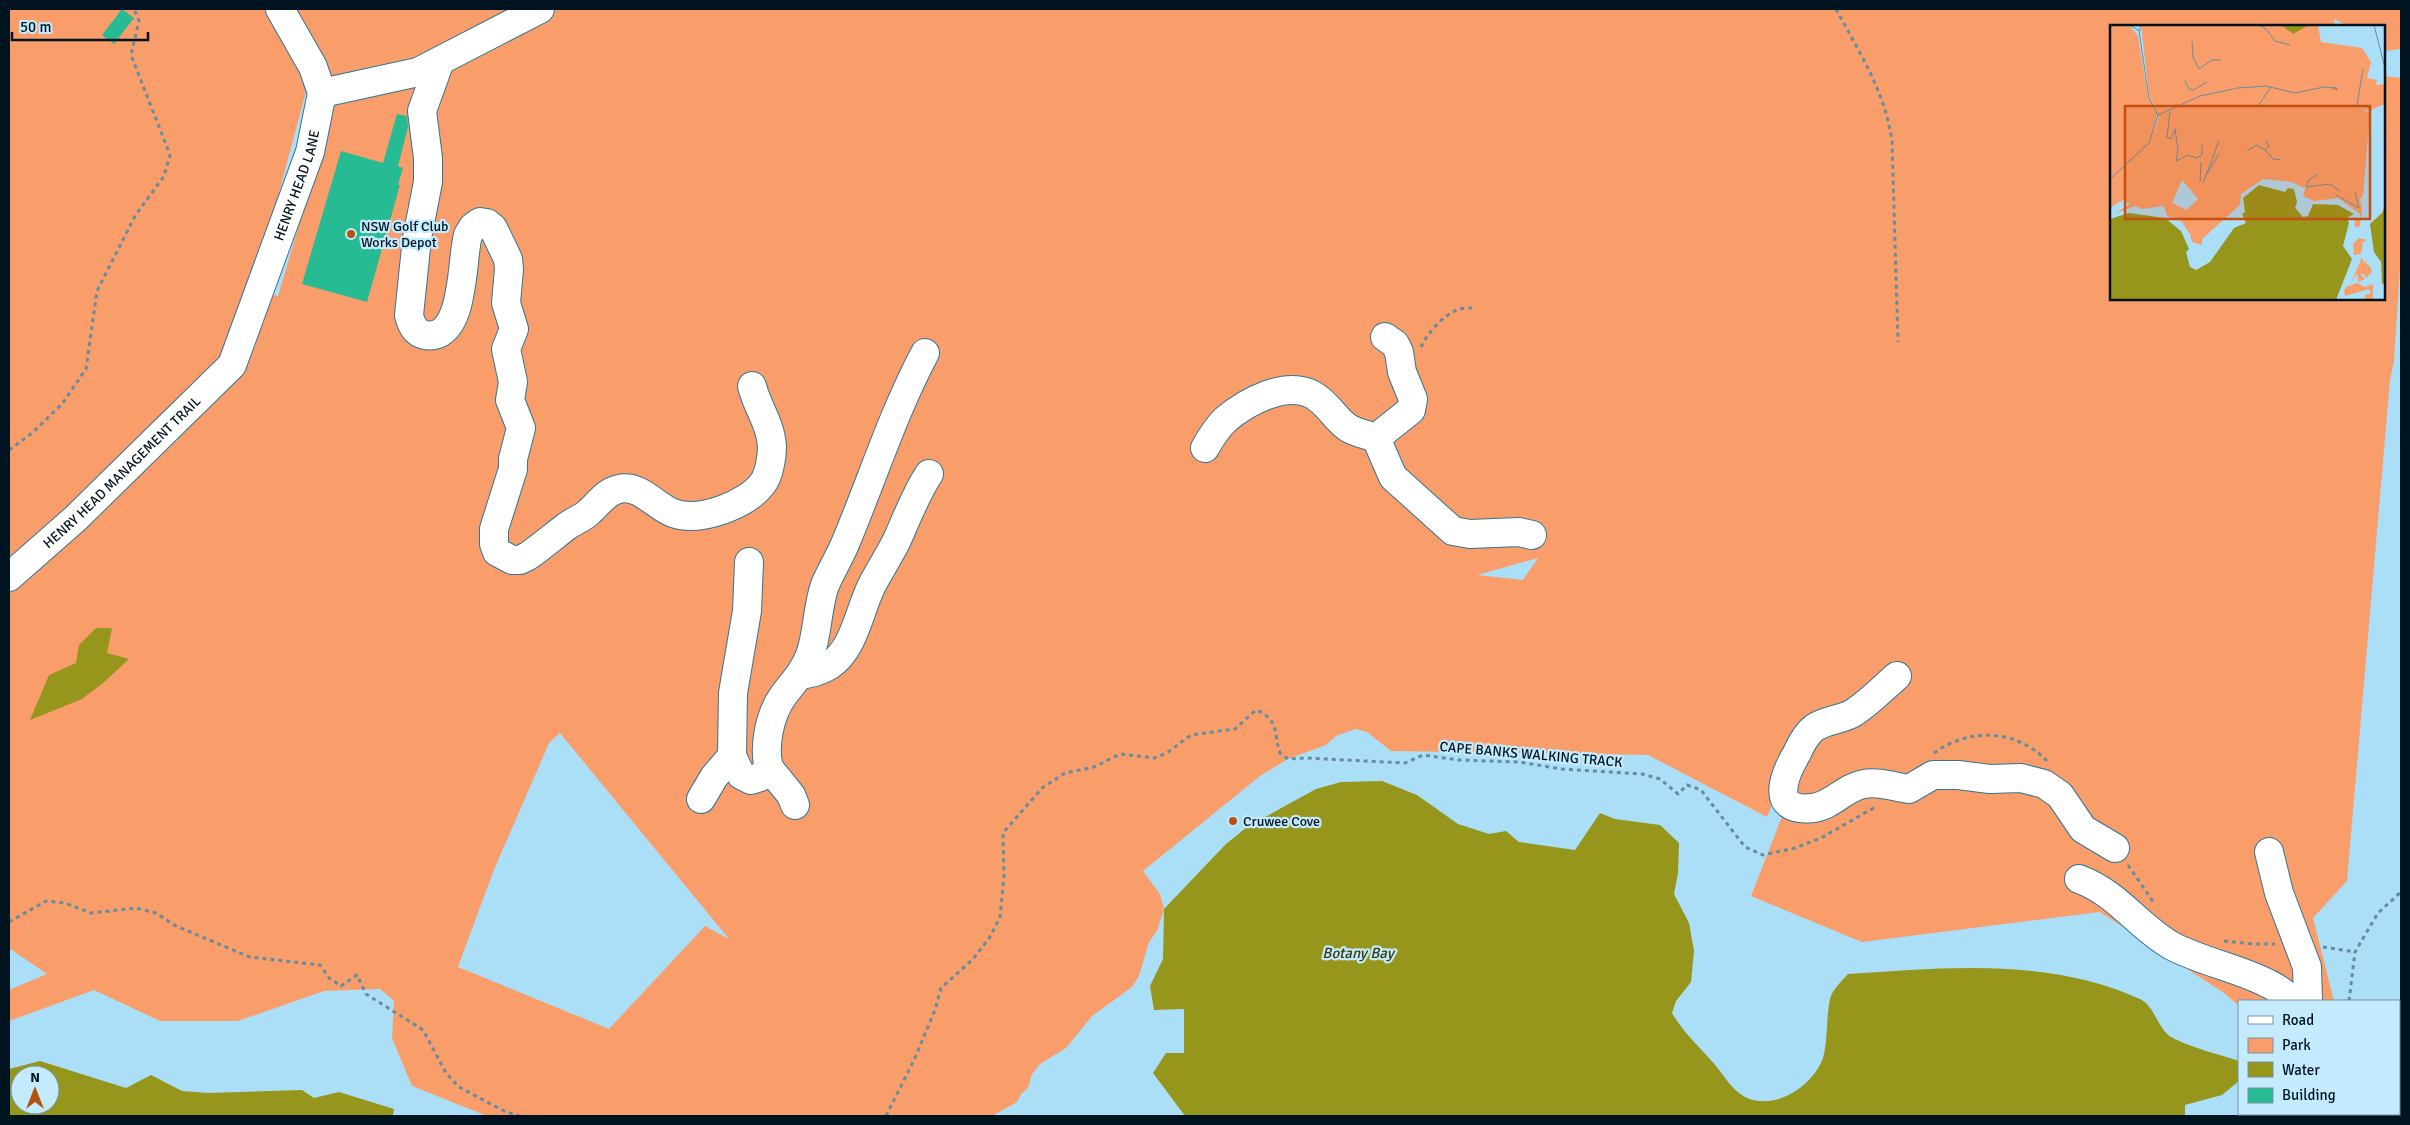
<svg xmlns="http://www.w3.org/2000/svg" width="2410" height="1125" font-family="Signika,sans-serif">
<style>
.green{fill:#f99d6a;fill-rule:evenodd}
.water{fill:#96951c;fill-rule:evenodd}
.building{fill:#27bb93}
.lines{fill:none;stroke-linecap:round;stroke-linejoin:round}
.minor-casing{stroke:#337592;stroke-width:30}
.path{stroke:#658c9f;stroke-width:3;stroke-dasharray:4 4;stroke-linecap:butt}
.minor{stroke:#fff;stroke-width:28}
.poi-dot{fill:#b4540c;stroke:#c4eafd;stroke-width:2}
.labels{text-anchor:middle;stroke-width:4.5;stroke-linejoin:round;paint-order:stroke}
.street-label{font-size:14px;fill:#00141f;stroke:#c4eafd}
.poi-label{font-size:14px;fill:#00141f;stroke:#c4eafd;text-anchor:start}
.water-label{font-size:15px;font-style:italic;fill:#3a390a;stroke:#c4eafd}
.inset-road{fill:none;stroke:#678ea1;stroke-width:1}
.view{fill:#c54f0f;fill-opacity:0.15;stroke:#c54f0f;stroke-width:2.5}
.inset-edge{fill:none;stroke:#00141f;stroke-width:2.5}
</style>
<rect width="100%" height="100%" fill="#abdff8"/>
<!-- green -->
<path class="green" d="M9,9H276L311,73L253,290L278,296L335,103L293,9H2401V49L2384,51V26H2348L2334,19L2335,26H2111V299H2384V76L2401,78V254L2394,361L2390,380L2347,881L2313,918L2334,1001H2239V1006L2224,993L2100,912L1862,942L1751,896L1792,791L1800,737L1767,817L1648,755L1391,751L1367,732L1355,729L1336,736L1326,745L1288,759L1260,776L1143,871L1160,894L1164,909L1157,931L1149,942L1139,976L1132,987L1092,1016L1066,1048L1040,1064L1032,1074L1028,1088L1021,1094L1017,1102L992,1116H487L412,1086L392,1038L394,1001L380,989L324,991L238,1021H160L94,990L9,1021V990L47,974L9,948ZM1538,558L1523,580L1477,575ZM560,733L729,939L705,926L609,1029L458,967L493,872L549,743Z"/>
<!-- water -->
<g class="water">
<path d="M96,628H112L107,653L129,659L103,683L82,699L30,720L49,675L76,663L79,645Z"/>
<path d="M1382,781L1417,795L1458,824L1489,834L1506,831L1519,842L1575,850L1600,813L1615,819L1660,825L1679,843L1678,873L1674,894L1689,923L1694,951L1691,982L1676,1001L1672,1013C1684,1034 1701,1048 1716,1066C1725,1077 1732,1090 1745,1097C1773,1111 1808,1089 1821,1063C1828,1050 1826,1016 1830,999C1832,990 1842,981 1848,974C1945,968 2048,957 2140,999C2154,1005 2158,1029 2171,1037C2186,1046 2221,1055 2239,1061V1081L2222,1095L2185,1105V1116H1185L1153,1073L1166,1053H1184V1009L1154,1010L1150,986L1163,959L1164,909L1226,844L1247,827L1316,789L1341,782Z"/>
<path d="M40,1061L126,1088L151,1075L182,1091L208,1093L302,1090L314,1098L339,1092L394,1109L393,1116H9V1069ZM20,1075H50V1105H20Z"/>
</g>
<!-- building -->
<g class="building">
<path d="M122,9L134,18L114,44L102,35Z"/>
<path d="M397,114L407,116L408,127L398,166L403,168L398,185H400L367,302L302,284L341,151L383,163Z"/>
</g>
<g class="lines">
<defs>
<g id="minor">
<path d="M440,61L422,111L428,158V182L417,238L409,315C411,324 415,333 425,335C466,342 461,258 468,235L473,227L480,222L487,223L493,228L508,259L509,269L506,303L514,329L506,349L513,382L510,400L521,428L513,459V469L494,529V544L497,552L512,560H520L528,556C541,547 554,536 567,526C574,521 583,518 589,512C598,504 607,491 619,489C640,484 656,507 673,513C699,523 747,505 763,483C769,475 772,457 772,447C771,424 757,407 752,386"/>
<path d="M322,93L418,72L540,9"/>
<path d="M1376,438L1393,477L1453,531L1470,534L1519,532L1532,535"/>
<path d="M1205,448C1210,439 1217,428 1225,420C1246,402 1286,380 1313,395C1329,404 1336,421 1350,429C1358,433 1368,435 1376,438L1411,410L1413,399L1402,372L1399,352L1395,344L1385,337"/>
<path id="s1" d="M9,577L76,518L232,365L310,152L322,93L313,67L280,9"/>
<path d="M801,675C811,673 821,671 830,665C854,649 859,612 871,587C879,571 889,556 897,540C907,518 915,495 929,474"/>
<path d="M1897,676C1883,688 1869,703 1853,713C1841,720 1825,720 1814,728C1806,734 1801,744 1797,753C1784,775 1768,813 1813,808C1832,806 1845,787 1864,784C1878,781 1895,787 1909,789L1933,775H1958L1990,779L2021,778L2044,784L2060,795L2083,829L2115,848"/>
<path d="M732,756L733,693L747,611L749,562"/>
<path d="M769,768C763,746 770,714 783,696C794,681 803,673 810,655C818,633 817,607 825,585C831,571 839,558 845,544C872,480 893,413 925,353"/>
<path d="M701,799L714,777L732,756L741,775L751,780L760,777L769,768L791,795L795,805"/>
<path d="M2269,852L2279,893L2307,967L2308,1001"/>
<path d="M2079,879C2119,894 2137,926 2172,946C2203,962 2238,968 2269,984C2278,988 2286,995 2294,1001"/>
</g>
</defs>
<!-- minor casing -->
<use href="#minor" class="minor-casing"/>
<!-- path -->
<g class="path">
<path d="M1836,9C1859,52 1886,93 1892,142L1898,342"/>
<path d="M1421,347C1427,334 1443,315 1457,310C1462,308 1468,308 1473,308"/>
<path d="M9,450L31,434L62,404L86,369L97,291L135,216L164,176L170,155L131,55L139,21L134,9"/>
<path d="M1934,753C1970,727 2017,729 2048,762"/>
<path d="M2128,865L2154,903"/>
<path d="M9,922L46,901L65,903L91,913L136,908L156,913L176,926L250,957L320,965L329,978L341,986L357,975L366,994L423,1030L446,1073L459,1087L504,1111L519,1116"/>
<path d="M2224,941L2252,944H2275"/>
<path d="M2323,947L2355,952"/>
<path d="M2349,1001L2355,952L2378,913L2401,892"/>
<path d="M2317,1114V1116"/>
<path d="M886,1116L914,1060L935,1010L941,988L973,959L990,937L1000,917L1004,877L1003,833L1042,788L1065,773L1094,767L1120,754L1155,758L1168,752L1191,735L1235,729L1256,710C1280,720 1273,732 1280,753L1288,759L1306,758L1405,763L1423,755L1458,760L1520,762L1561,769L1642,774L1660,779L1678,794L1687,785L1701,790L1745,847L1763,855L1795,848L1821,838L1877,806"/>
</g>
<!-- minor -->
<use href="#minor" class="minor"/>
</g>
<!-- markers -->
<g class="poi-dot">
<circle cx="351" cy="234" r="5"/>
<circle cx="1233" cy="821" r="5"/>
</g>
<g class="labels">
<!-- street labels -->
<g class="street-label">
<text dy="5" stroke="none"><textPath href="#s1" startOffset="499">HENRY HEAD LANE</textPath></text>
<text dy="5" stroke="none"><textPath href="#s1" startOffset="154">HENRY HEAD MANAGEMENT TRAIL</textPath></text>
<text transform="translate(1531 754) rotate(5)" y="5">CAPE BANKS WALKING TRACK</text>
</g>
<!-- poi labels -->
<g class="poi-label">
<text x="361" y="231">NSW Golf Club<tspan x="361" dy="16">Works Depot</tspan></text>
<text x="1243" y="826">Cruwee Cove</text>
</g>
<!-- water labels -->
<g class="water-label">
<text x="1358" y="958">Botany Bay</text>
</g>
</g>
<!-- overview -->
<g transform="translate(2110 25)">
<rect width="275" height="275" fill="#abdff8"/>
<path d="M0,0H19L28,11L38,71L47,88L43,110L49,91L39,70L31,0H208L211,17L252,23L261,37L257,53L267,55L266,60L275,59V79L258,86L252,83L260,89L253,170L250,174L252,183L250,201L245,203V194L250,195V189L228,173L204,176L193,171L197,158L194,163L182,157L153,154L131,169L130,180L92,214V220L82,217L80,209L71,196L57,191L54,181L32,184L25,181L4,189L20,179L13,175L0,183ZM72,155L88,174L77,185L62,178ZM249,213L257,215L253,217L251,229L244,230L243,219ZM252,232L254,238L257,235L256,239L260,241L262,247L256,253L254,249H250L255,254L248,257L247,248L241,258ZM247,258L255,262L263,259V275H255V270L261,268L259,264L235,271L234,266L232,270L236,262Z" fill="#f99d6a" fill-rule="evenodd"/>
<path d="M171,0H199L183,9ZM149,160L175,167L178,163L184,164L187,177L185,183L193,192L198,191L203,179L228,180L244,189L237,193L239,198L233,221L242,234L226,275H0V194L19,188L55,193L71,206L79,224L76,227L80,242L86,245L100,237L124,203L136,198L132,189L135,187L133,173ZM275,181V258L272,259L271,237L264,227L260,199L272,188Z" fill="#96951c"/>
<path class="inset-road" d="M19,0L30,6V0M149,0L157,5L165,16L180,20M264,0L275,43M82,16L83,32L89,44L102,35H111M75,56L79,64L83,65L97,57M247,80L253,44M148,81L161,62M60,87L57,112L61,114L65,104L68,124L66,136L78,130L86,133L92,130V120M48,90L90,71L128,63L156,61L185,68L214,62L227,63V65L222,63M155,125L163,134L171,135M137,126L146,120L155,125L159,122L156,115M97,149L109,129M208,149L199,155L196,162L220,159L230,166M0,154L39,118L48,90L39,73L29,6M90,157L91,137M93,158L109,116M245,167L249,183M226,170L249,183"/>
<path class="view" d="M15,81H260V194H15Z"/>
<rect width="275" height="275" class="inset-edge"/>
</g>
<!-- border -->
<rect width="2410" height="1125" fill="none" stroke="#00141f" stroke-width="20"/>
<!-- legend -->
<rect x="2238" y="1000" width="162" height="115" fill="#c4eafd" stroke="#7694a4"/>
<rect x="2248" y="1016" width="25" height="8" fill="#ffffff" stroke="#7694a4"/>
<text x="2282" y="1025" font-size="15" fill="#00141f">Road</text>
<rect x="2248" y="1038" width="25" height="15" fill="#f99d6a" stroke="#7694a4"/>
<text x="2282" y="1050" font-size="15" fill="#00141f">Park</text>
<rect x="2248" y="1062" width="25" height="15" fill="#96951c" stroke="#7694a4"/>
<text x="2282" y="1075" font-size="15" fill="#00141f">Water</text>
<rect x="2248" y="1088" width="25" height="15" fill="#27bb93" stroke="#7694a4"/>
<text x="2282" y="1100" font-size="15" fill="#00141f">Building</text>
<!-- north arrow -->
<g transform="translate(35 1090)"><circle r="24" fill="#c4eafd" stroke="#7694a4"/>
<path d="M0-4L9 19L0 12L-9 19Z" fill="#b4540c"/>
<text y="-8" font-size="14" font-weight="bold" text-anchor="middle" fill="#00141f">N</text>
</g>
<!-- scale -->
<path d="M12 32v8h136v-8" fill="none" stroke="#00141f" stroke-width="2.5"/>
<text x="20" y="32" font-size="15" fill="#00141f" stroke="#c4eafd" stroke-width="4" paint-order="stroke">50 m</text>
</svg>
